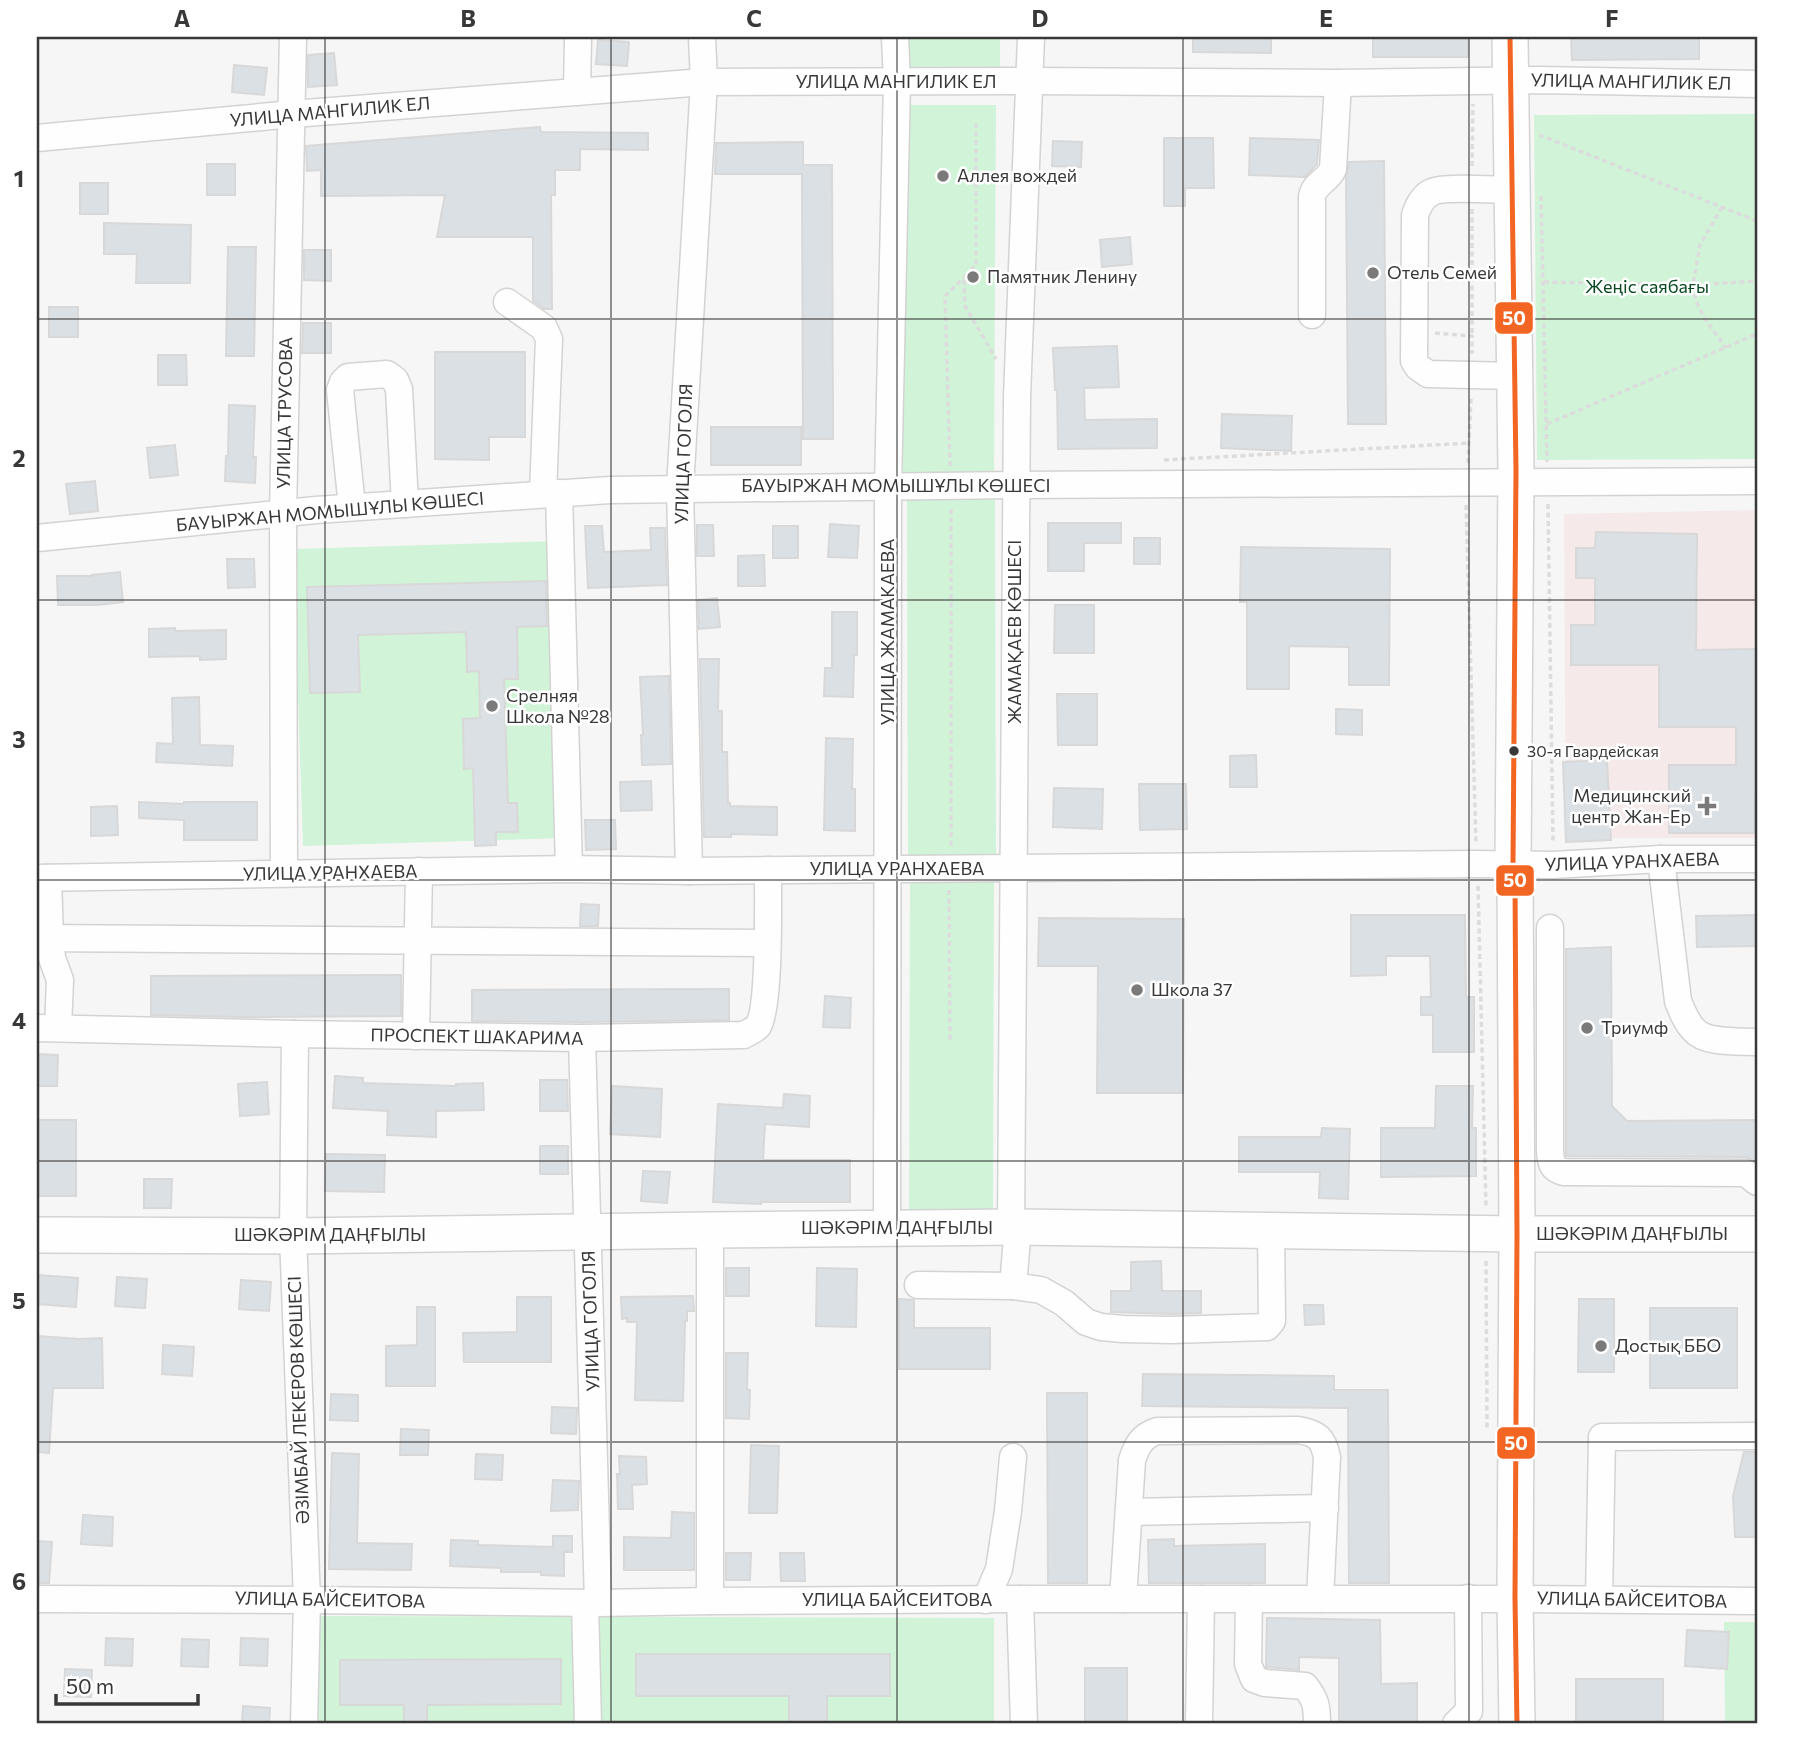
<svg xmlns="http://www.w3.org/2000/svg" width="1794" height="1761" font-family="Commissioner,sans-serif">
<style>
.industrial{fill:#f5e9ea}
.green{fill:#d1f4d8}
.building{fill:#dbe0e5;stroke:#d8d8d8;stroke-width:2}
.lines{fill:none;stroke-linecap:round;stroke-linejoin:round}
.minor-casing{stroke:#d3d3d3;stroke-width:29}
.major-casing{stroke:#d3d3d3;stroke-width:38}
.path{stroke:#dcdcdc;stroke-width:3.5;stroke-dasharray:5 3.5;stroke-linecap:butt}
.minor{stroke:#fefefe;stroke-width:26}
.major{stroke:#fefefe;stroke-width:35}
.bus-1-casing{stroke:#fff;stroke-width:10}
.bus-1{stroke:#f26522;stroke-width:5}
.grid{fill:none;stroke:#383839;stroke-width:2;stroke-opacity:0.55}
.poi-dot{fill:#7a7a7b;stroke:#fff;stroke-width:2.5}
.bus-dot{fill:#383839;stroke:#fff;stroke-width:2.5}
.labels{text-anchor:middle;stroke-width:5;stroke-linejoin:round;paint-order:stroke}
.bus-label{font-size:16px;fill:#383839;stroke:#fff;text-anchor:start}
.street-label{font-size:18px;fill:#383839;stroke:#fff}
.poi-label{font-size:18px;fill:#383839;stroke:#fff;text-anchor:start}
.park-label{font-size:18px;fill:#084921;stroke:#fff}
.line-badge{stroke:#fff;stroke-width:2.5}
.badge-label{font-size:19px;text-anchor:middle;font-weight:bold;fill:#fff}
.neatline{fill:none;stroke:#383839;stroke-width:2.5}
.grid-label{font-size:23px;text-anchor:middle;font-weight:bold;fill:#383839}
</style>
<rect width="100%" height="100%" fill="#f6f6f6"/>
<!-- industrial -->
<path class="industrial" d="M1757,510V838H1566L1564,514Z"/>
<!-- green -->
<g class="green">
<rect x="907" y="37" width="93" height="48"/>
<path d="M904,105H996L994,473L903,472Z"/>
<path d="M1757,114V459L1537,460L1534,115Z"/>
<path d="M907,497H995L996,859H908Z"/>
<path d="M556,541L566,838L303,846L293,549Z"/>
<path d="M910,879H994L993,1218L909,1217Z"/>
<path d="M306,1616L994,1618V1724H306Z"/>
<path d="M1724,1622H1757V1724H1725Z"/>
</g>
<!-- building -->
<g class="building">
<path d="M1193,37H1271V53L1193,52Z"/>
<rect x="1373" y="37" width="95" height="20"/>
<path d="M1571,37H1699V59L1572,60Z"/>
<path d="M598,40L629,42L627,66L596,64Z"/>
<path d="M334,53L337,85L308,87V55Z"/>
<path d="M234,65L267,68L264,95L232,92Z"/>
<path d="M540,127L541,132L648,133V150L580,149V170H555V195H551L552,309H544L533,301V237H437L445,195L321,196V170L307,171L306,146Z"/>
<path d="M1164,138H1213L1214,188H1185V206H1164Z"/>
<path d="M1250,138L1319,140L1317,164L1305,177L1249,175Z"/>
<path d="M1053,141L1082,142L1081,167L1052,166Z"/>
<path d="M803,142V165H832L833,439H803L802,174H715L716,143Z"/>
<path d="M1384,161L1386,424H1348L1346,178L1349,162Z"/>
<rect x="207" y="164" width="28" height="31"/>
<rect x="80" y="183" width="28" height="31"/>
<path d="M104,223L191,225L190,283H136L137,254H104Z"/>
<path d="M1130,237L1132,264L1102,267L1100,240Z"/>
<path d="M228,247H256L254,356H226Z"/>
<path d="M304,250H331V281L304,280Z"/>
<rect x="49" y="307" width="29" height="30"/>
<path d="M303,323H331V353H302Z"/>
<path d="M1117,346L1119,387L1084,388L1085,420L1157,419V448L1058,449L1057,390H1055L1053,348Z"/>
<path d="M435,352H525V437H489V460L435,459Z"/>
<path d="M158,355H186L187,385H158Z"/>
<path d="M229,405L255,406L253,457H256L255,483L225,481L226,456H228Z"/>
<path d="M1222,414L1292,416L1291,451L1221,448Z"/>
<rect x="711" y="427" width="90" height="38"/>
<path d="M175,445L178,475L150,478L147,448Z"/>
<path d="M95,481L98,511L70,514L66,484Z"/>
<path d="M1048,523H1121V543H1084V571H1048Z"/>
<path d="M830,524L859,526L857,558L828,557Z"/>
<path d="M697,525H713L714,556H697Z"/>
<path d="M585,526H602L604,552L651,550L650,528H665L667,585L588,588Z"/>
<rect x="773" y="526" width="25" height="32"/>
<path d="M1596,532L1697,534L1696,650L1757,649V795H1755V833H1669V765H1736V727H1659V665H1571V625H1595V578H1576V548H1595Z"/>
<rect x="1134" y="538" width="26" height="26"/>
<path d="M1241,547L1390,549L1389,685H1349V647L1289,646V689H1247V602H1240Z"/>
<path d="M764,555L765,586H738V556Z"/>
<path d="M227,559H254L255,587L228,588Z"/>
<path d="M120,572L123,602L97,605H58L57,576H92V575Z"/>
<path d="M546,581L547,626L517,627L518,679H504L508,803H517L518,832H496V845L475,846L473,768L464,769L463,719L480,718L479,671L467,672L466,632L358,635L360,692L310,693L307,587Z"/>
<path d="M717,598L720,627L699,629L698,600Z"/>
<path d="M1055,605H1094V653H1054Z"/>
<path d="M832,612H857V655H854L853,697L824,696L825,668H832Z"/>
<path d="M175,628V631L226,630V659L200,660V656L149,657V629Z"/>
<path d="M700,659H719L718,711H722V752H727L728,803H730V806L777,807V835L731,834V837H704Z"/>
<path d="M669,676L671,764L642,765L641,735H643L640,677Z"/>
<path d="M1057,694H1097V745H1058Z"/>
<path d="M199,697L200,745L233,746L232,766L156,762L157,743L173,744L172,698Z"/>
<path d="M1336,709L1362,710V735L1336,734Z"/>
<path d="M826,738L853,739L852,789H855V831L824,830Z"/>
<path d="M1256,755L1257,787H1230V756Z"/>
<path d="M1607,760L1611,840L1566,842L1563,762Z"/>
<path d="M651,781L652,810L621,811L620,782Z"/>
<path d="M1139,784H1186L1187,829L1140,830Z"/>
<path d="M1054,788L1103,789L1102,829L1053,827Z"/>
<path d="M139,802L184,804V802H257V840H184V820L139,818Z"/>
<path d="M117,806L118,835L91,836V807Z"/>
<path d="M585,820H615L616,849L586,850Z"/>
<path d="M581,904L599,905L598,926H580Z"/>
<path d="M1351,915H1465L1466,997H1474V1052H1433V1015H1421V997H1431L1430,956H1386V975L1351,976Z"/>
<path d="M1757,915V946L1697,947L1696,916Z"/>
<path d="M1039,918L1184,919L1183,1093H1097L1098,966H1038Z"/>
<path d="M1611,947L1612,1106L1627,1121L1757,1120V1162L1746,1157L1566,1156V949Z"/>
<path d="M401,975V1016L244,1017L151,1015V976Z"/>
<path d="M729,989V1020L582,1022L472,1021V990Z"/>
<path d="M825,996L851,998L850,1028L823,1027Z"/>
<path d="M37,1054L58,1055L57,1086H37Z"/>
<path d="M335,1076L363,1078V1083L456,1086V1084L483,1083L484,1110L436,1111V1137L387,1135L388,1111L333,1108Z"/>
<path d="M540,1080H567L568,1111H540Z"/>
<path d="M267,1082L269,1114L240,1116L238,1084Z"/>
<path d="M612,1086L662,1089L660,1137L610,1134Z"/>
<path d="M1436,1086H1473L1472,1128H1476V1176L1381,1177V1128H1435Z"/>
<path d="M784,1094L810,1096L809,1127L765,1124L763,1160H850V1202H761V1204L713,1202L718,1104L783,1108Z"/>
<rect x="37" y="1120" width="39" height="76"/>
<path d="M1322,1128L1350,1129L1348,1199L1319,1198L1320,1172H1239V1137H1321Z"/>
<rect x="540" y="1146" width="28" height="28"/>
<path d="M326,1154L385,1155L384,1192L325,1191Z"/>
<path d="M643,1171L670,1172L667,1203L641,1201Z"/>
<path d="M144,1179H172L171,1208H144Z"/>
<path d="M1161,1261L1162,1291H1201V1313L1172,1314L1111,1312V1291H1131V1262Z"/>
<rect x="726" y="1268" width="23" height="28"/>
<path d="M817,1268L857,1269L856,1327L816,1326Z"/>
<path d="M38,1275L78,1278L76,1307L37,1304Z"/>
<path d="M117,1277L147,1279L145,1308L115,1306Z"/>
<path d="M241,1280L271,1282L269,1311L239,1309Z"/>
<path d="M693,1296L694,1311H687V1321H685L683,1401L635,1400L637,1322H627V1318L622,1319L621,1297Z"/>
<path d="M517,1297H551V1362H464L463,1333L517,1332Z"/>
<path d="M899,1299L914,1300V1328H990V1369H899Z"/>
<path d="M1579,1299H1614V1372H1578Z"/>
<path d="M1304,1305H1323L1324,1324L1305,1325Z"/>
<path d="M417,1307H435V1386H386V1346L417,1345Z"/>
<rect x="1650" y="1308" width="87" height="80"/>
<path d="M37,1336L80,1339L102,1338L103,1388H53L49,1453L37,1452Z"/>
<path d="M163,1345L194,1347L192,1376L162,1374Z"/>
<path d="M726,1353H748L747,1389L750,1390L749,1419L726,1418Z"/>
<path d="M1143,1374L1334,1376V1390H1388L1389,1583H1349L1348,1408L1142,1406Z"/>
<path d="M1047,1393H1087V1583H1048Z"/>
<path d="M331,1394L358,1395V1421L330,1420Z"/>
<path d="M552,1407L577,1408L576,1434L551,1433Z"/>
<path d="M401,1429L429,1430L428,1455H400Z"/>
<path d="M751,1445L779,1446L777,1513H749Z"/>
<path d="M1744,1452H1757V1537H1735L1733,1496Z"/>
<path d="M332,1453L359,1454L357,1543L412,1544L411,1570L329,1569Z"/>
<path d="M476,1454L503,1455L502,1480L475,1479Z"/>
<path d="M619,1456L646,1457L647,1484L632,1485L633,1509H618L617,1474H620Z"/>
<path d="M553,1480L579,1481L578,1510L551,1511Z"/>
<path d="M672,1512L694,1513V1570H624V1537L671,1538Z"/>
<path d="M83,1515L113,1517L112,1546L81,1544Z"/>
<path d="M553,1536H572V1552H564V1576L541,1575V1572H501V1568L450,1566L451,1540L478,1541V1545L553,1547Z"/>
<path d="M1174,1539V1546L1265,1544V1583H1149L1148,1540Z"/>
<path d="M37,1541L52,1542L49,1583H37Z"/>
<path d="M726,1553H751L750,1580H726Z"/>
<path d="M780,1553H804L805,1581H781Z"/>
<path d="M1267,1618L1380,1620L1381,1684L1417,1683V1724H1339V1658L1299,1657V1670L1266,1667Z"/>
<path d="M1687,1630L1729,1632L1727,1669L1685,1666Z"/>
<path d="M106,1638L133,1639L132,1666L105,1665Z"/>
<path d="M241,1638L268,1639L267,1666L240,1665Z"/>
<path d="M182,1639L209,1640L208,1667L181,1666Z"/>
<path d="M636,1654H890V1696H827V1724H789V1696H636Z"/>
<path d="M561,1659V1704L427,1705V1722H404V1705H340V1660Z"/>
<rect x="1085" y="1668" width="42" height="56"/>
<path d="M65,1669L92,1670L91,1697L64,1696Z"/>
<rect x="1576" y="1679" width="87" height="45"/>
<path d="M243,1706L270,1708L269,1724H242Z"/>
</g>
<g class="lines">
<defs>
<g id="minor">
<path d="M577,92L578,37"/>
<path d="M37,138L293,114L704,82L1030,81L1338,83L1538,80L1757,84"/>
<path d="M1512,190C1496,190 1444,186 1432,192C1423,196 1418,206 1415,215L1414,361L1418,367L1428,374L1515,376"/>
<path d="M507,302L544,328L549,339L543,494"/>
<path d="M1312,315V197C1314,183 1328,181 1333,169L1338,83"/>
<path d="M559,493L569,869"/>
<path d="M352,507L340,390L343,382L348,377L387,374L395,380L399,389L405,504"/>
<path d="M37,538L316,510L610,490L1016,485L1757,481"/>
<path d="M1661,859L1678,1001C1682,1011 1686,1022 1694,1030C1706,1044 1739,1041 1757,1042"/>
<path d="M689,871L680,488L704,82L702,37"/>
<path d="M284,873L283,514L293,37"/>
<path d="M37,878L569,869L689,871L1476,864L1553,865L1661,859H1757"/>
<path d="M48,878L50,938L52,958L60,980L58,1028"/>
<path d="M1550,928V1151C1551,1162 1551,1169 1564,1172L1746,1173L1757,1182"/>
<path d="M37,938L767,943"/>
<path d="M37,1028L295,1034L582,1038L744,1035C748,1032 755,1030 758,1026C770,1008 768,898 768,870"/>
<path d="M295,1034L293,1236L307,1600L304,1724"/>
<path d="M416,1036L419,871"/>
<path d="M582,1038L598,1603"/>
<path d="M887,1227L888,487L897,82L895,37"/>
<path d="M1011,1227L1017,397L1031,37"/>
<path d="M710,1230V1601"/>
<path d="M918,1285L1013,1286L1041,1290L1064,1303L1086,1322L1101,1327L1123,1329L1172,1330L1267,1327L1272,1321L1271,1231"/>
<path d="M1013,1286L1018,1227"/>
<path d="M1129,1512L1325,1508"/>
<path d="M37,1599L307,1600L598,1603L710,1601L1020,1599H1515L1757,1601"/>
<path d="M1020,1599L1024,1724"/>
<path d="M1123,1599L1132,1460C1137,1445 1142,1436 1157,1431L1298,1430C1317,1433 1323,1438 1327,1457L1320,1599"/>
<path d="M1249,1599L1248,1664L1254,1679L1265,1683L1305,1686C1316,1700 1317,1706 1317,1724"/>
<path d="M1599,1599L1602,1437L1757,1436"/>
<path d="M986,1600L999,1569L1008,1511L1013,1457"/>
<path d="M585,1603L588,1724"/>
<path d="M1199,1724L1201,1599"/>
<path d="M1456,1724L1469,1711L1468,1598"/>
</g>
<g id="major">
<path d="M1510,37L1516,470L1513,864L1515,879L1517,1234L1515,1599L1517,1724"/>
<path d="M37,1235L293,1236L710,1230L1018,1227L1517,1234H1757"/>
</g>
</defs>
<!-- minor casing -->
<use href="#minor" class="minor-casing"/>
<!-- major casing -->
<use href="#major" class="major-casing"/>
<!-- path -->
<g class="path">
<path d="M976,123V265L964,277L965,306L996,359"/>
<path d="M1539,135L1757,221"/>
<path d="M1472,166L1473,104"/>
<path d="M1541,196L1547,462"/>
<path d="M1722,207L1700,245L1693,285L1696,301L1705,319L1726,348"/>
<path d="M1472,209V336"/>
<path d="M1544,282L1693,285L1757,281"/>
<path d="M1435,333L1472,336V354"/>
<path d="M1547,424L1757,334"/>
<path d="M1164,460L1469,443"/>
<path d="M1468,463L1471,397"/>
<path d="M950,466L945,296L964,277"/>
<path d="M1548,504L1553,843"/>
<path d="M1466,505L1476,844"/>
<path d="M951,509V847"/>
<path d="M1478,886L1486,1208"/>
<path d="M949,890L950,1040"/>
<path d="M1486,1261L1487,1428"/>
</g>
<!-- minor -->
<use href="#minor" class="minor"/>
<!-- major -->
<use href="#major" class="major"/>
<defs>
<path id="bus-1" d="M1510,37L1516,470L1513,864L1515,879L1517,1234L1515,1599L1517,1724"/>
</defs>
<!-- bus-1 casing -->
<use href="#bus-1" class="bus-1-casing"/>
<!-- bus-1 -->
<use href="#bus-1" class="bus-1"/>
</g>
<!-- grid -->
<path class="grid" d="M325,37V1724M611,37V1724M897,37V1724M1183,37V1724M1469,37V1724M37,319H1757M37,600H1757M37,880H1757M37,1161H1757M37,1442H1757"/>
<!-- markers -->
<g class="poi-dot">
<circle cx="943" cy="176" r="7"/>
<circle cx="1373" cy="273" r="7"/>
<circle cx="973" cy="277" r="7"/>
<circle cx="492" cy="706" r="7"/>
<path d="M1703.5 795.5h7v7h7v7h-7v7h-7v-7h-7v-7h7z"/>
<circle cx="1137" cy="990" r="7"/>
<circle cx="1587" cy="1028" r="7"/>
<circle cx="1601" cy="1346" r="7"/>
</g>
<circle class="bus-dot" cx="1514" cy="751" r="6"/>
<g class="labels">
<!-- bus labels -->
<g class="bus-label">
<text x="1527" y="757">30-я Гвардейская</text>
</g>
<!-- street labels -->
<g class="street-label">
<text x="896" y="88">УЛИЦА МАНГИЛИК ЕЛ</text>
<text transform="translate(1631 82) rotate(1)" y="6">УЛИЦА МАНГИЛИК ЕЛ</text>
<text transform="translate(330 112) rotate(-5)" y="6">УЛИЦА МАНГИЛИК ЕЛ</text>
<text transform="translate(285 413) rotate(-89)" y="6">УЛИЦА ТРУСОВА</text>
<text transform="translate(684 454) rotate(-88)" y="6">УЛИЦА ГОГОЛЯ</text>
<text x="896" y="492">БАУЫРЖАН МОМЫШҰЛЫ КӨШЕСІ</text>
<text transform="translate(330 512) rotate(-5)" y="6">БАУЫРЖАН МОМЫШҰЛЫ КӨШЕСІ</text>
<text transform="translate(888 632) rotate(-90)" y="6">УЛИЦА ЖАМАКАЕВА</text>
<text transform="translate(1015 632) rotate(-90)" y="6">ЖАМАҚАЕВ КӨШЕСІ</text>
<text transform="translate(1632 862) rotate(-2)" y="6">УЛИЦА УРАНХАЕВА</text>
<text x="897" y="875">УЛИЦА УРАНХАЕВА</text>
<text transform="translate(330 873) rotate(-1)" y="6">УЛИЦА УРАНХАЕВА</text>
<text transform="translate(477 1037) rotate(1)" y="6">ПРОСПЕКТ ШАКАРИМА</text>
<text x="897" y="1234">ШӘКӘРІМ ДАҢҒЫЛЫ</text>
<text x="1632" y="1240">ШӘКӘРІМ ДАҢҒЫЛЫ</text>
<text x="330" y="1241">ШӘКӘРІМ ДАҢҒЫЛЫ</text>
<text transform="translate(591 1321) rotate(-92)" y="6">УЛИЦА ГОГОЛЯ</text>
<text transform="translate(299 1400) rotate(-92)" y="6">ӘЗІМБАЙ ЛЕКЕРОВ КӨШЕСІ</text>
<text transform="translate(330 1600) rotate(1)" y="6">УЛИЦА БАЙСЕИТОВА</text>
<text x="897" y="1606">УЛИЦА БАЙСЕИТОВА</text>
<text transform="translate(1632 1600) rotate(1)" y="6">УЛИЦА БАЙСЕИТОВА</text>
</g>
<!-- poi labels -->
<g class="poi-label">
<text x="957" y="182">Аллея вождей</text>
<text x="1387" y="279">Отель Семей</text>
<text x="987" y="283">Памятник Ленину</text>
<text x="506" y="702">Срелняя<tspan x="506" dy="21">Школа №28</tspan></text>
<text x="1691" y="802" text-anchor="end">Медицинский<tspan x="1691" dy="21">центр Жан-Ер</tspan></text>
<text x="1151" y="996">Школа 37</text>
<text x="1601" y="1034">Триумф</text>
<text x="1615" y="1352">Достық ББО</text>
</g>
<!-- park labels -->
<g class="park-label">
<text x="1647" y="293">Жеңіс саябағы</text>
</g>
</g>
<g class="line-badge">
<rect x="1494" y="301" width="40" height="34" rx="7" fill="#f26522"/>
<rect x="1495" y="864" width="40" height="33" rx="7" fill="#f26522"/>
<rect x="1496" y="1426" width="40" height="34" rx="7" fill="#f26522"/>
</g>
<g class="badge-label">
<text x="1514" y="325">50</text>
<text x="1515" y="887">50</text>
<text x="1516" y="1450">50</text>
</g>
<!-- border -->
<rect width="1794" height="1761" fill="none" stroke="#ffffff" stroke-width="77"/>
<!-- scale -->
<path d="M56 1694v10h142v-10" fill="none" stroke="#383839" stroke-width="3.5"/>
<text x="66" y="1694" font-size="21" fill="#383839" stroke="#ffffff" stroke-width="5" paint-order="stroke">50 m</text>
<rect x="38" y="38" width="1718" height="1684" class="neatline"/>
<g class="grid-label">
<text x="182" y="27">A</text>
<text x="468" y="27">B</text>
<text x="754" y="27">C</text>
<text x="1040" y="27">D</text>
<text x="1326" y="27">E</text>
<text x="1612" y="27">F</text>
<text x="19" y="187">1</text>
<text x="19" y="467">2</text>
<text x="19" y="748">3</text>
<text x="19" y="1029">4</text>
<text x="19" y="1309">5</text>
<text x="19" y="1590">6</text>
</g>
</svg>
